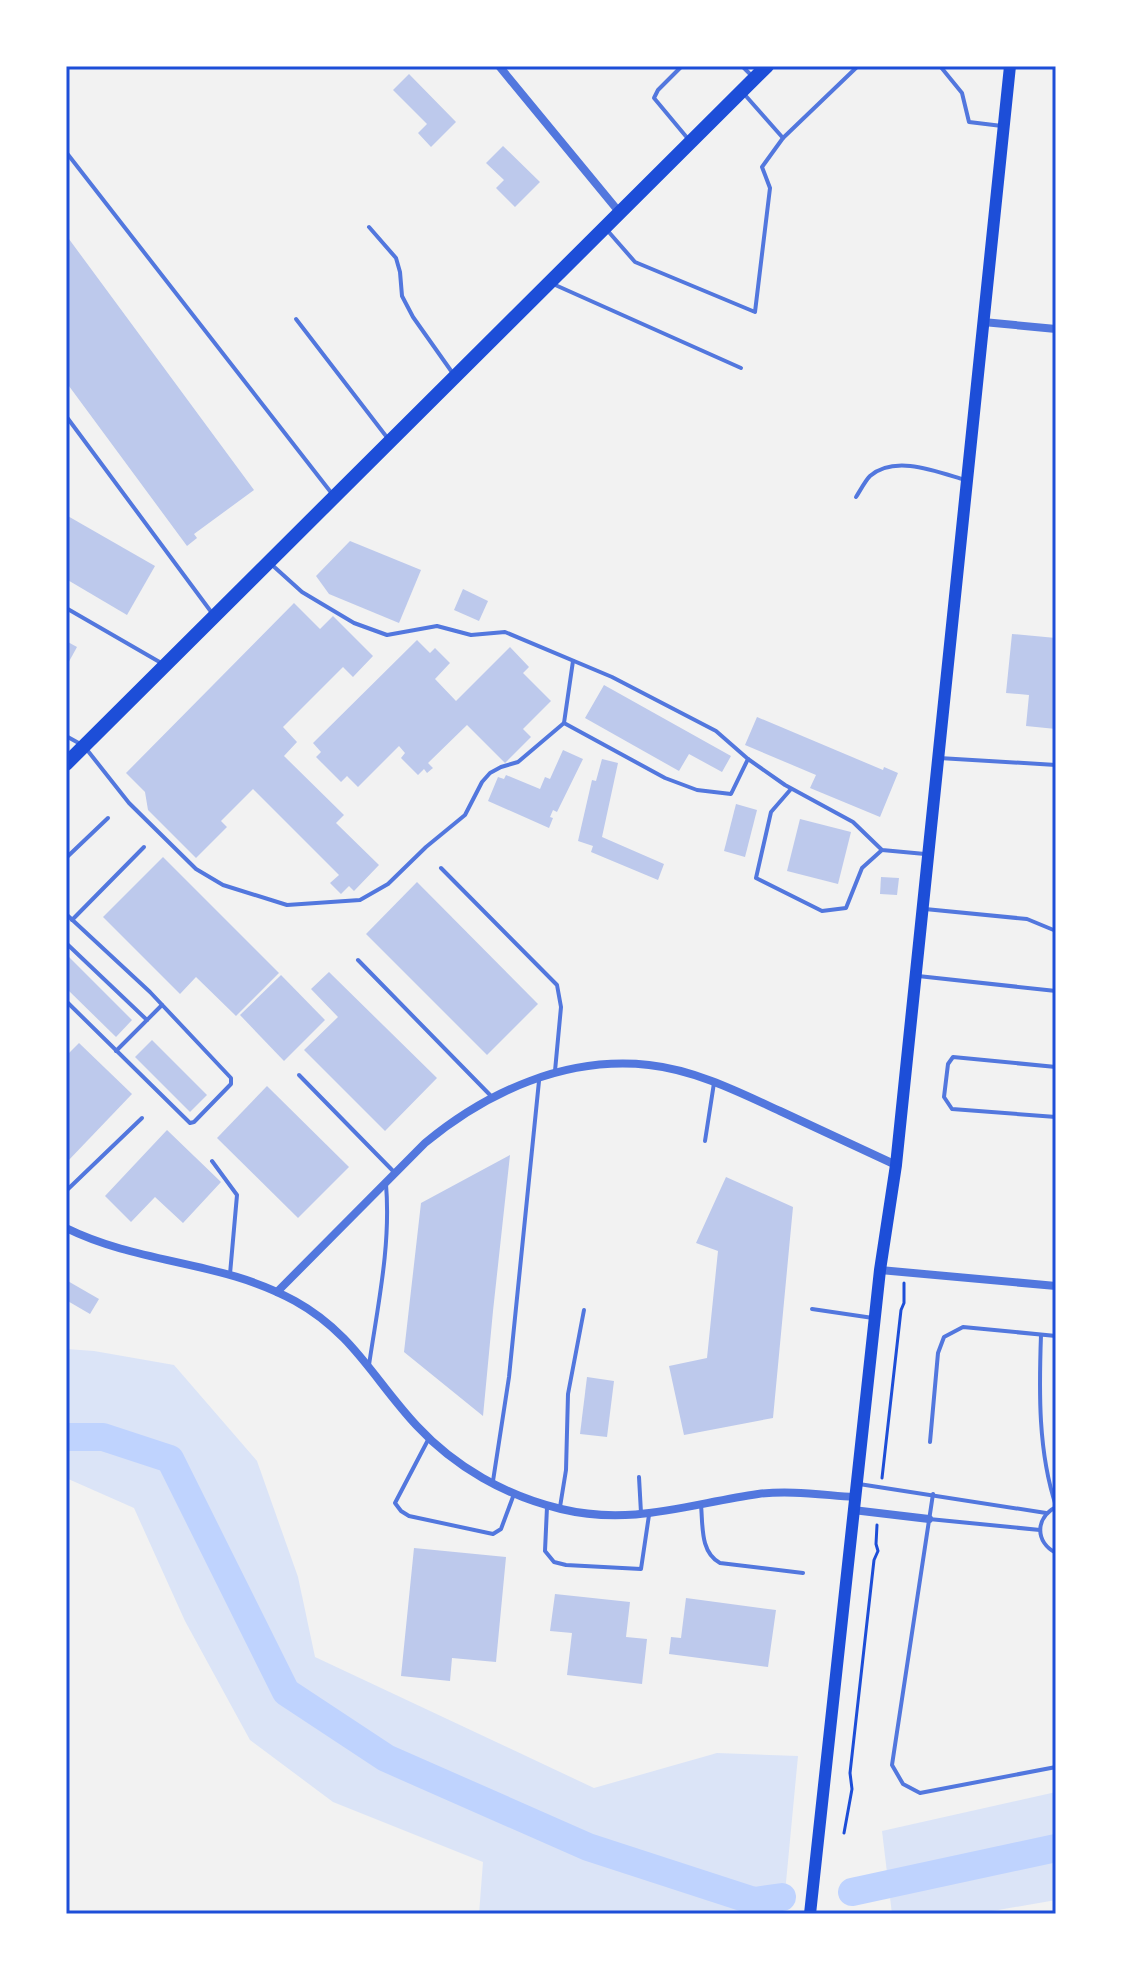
<svg xmlns="http://www.w3.org/2000/svg" width="1122" height="1980" font-family="Cabin,sans-serif">
<style>
.green{fill:#dbe4f7}
.lines{fill:none;stroke-linecap:round;stroke-linejoin:round}
.river{stroke:#bfd3fe;stroke-width:28}
.building{fill:#bdc9ec}
.path{stroke:#1d4ed8;stroke-width:3}
.service{stroke:#5277de;stroke-width:4}
.minor{stroke:#5277de;stroke-width:8}
.secondary{stroke:#1d4ed8;stroke-width:12}
.primary{stroke:#1d4ed8;stroke-width:14}
.neatline{fill:none;stroke:#1d4ed8;stroke-width:3}
</style>
<rect width="100%" height="100%" fill="#f2f2f2"/>
<!-- green -->
<g class="green">
<path d="M66,1349L94,1351L174,1365L257,1461L298,1577L315,1657L594,1788L717,1753L798,1756L783,1914H479L483,1862L333,1802L250,1740L185,1621L134,1508L66,1478Z"/>
<path d="M1056,1792V1900L975,1914H892L882,1831Z"/>
</g>
<g class="lines">
<!-- river -->
<g class="river">
<path d="M66,1437H103L170,1459L286,1692L386,1758L588,1847L754,1901L782,1897"/>
<path d="M852,1892L1056,1848"/>
</g>
</g>
<!-- building -->
<g class="building">
<path d="M409,74L456,122L431,147L418,133L427,124L393,90Z"/>
<path d="M503,146L540,182L515,207L496,188L504,180L486,163Z"/>
<path d="M66,235L254,490L194,534L197,538L187,546L66,382Z"/>
<path d="M66,515L155,566L127,615L66,579Z"/>
<path d="M350,541L421,570L399,623L329,594L316,576Z"/>
<path d="M463,589L488,601L479,621L454,610Z"/>
<path d="M294,603L320,629L333,616L373,656L353,677L343,667L283,727L297,742L284,756L344,815L336,823L379,865L354,891L349,886L341,894L330,883L339,875L253,789L221,821L227,827L196,858L148,810L145,792L126,773Z"/>
<path d="M1012,634L1056,638V729L1026,726L1029,695L1006,693Z"/>
<path d="M417,640L430,653L435,648L450,663L435,679L456,701L510,647L529,667L523,673L551,701L523,729L531,737L505,763L467,725L428,763L433,768L427,773L424,769L418,775L401,758L405,753L399,746L358,787L347,776L341,782L316,757L321,752L313,743Z"/>
<path d="M66,641L77,647L66,667Z"/>
<path d="M604,685L731,756L722,772L689,754L679,771L585,718Z"/>
<path d="M757,717L883,770L884,767L898,773L880,817L810,788L816,775L745,745Z"/>
<path d="M563,750L583,759L557,812L553,810L550,817L553,818L549,828L488,801L498,777L504,779L506,775L540,789L545,777L550,779Z"/>
<path d="M602,759L618,763L602,837L664,864L658,880L591,852L593,846L578,841L592,780L596,781Z"/>
<path d="M736,804L757,810L745,857L724,851Z"/>
<path d="M800,819L851,832L838,884L787,871Z"/>
<path d="M163,857L279,973L236,1016L196,977L180,994L103,917Z"/>
<path d="M881,877L899,878L897,895L880,894Z"/>
<path d="M417,882L538,1004L487,1055L366,934Z"/>
<path d="M66,954L132,1020L116,1037L66,988Z"/>
<path d="M329,972L437,1078L385,1131L304,1050L338,1017L311,989Z"/>
<path d="M281,975L325,1020L284,1061L240,1015Z"/>
<path d="M152,1040L207,1095L190,1112L135,1057Z"/>
<path d="M79,1043L132,1094L66,1163V1056Z"/>
<path d="M267,1086L349,1167L298,1218L217,1138Z"/>
<path d="M167,1130L221,1182L183,1223L155,1197L131,1222L105,1196Z"/>
<path d="M510,1155L493,1311L483,1416L404,1352L421,1203Z"/>
<path d="M726,1177L793,1207L773,1418L684,1435L669,1366L707,1358L718,1251L696,1243Z"/>
<path d="M66,1280L99,1299L90,1314L66,1300Z"/>
<path d="M587,1377L614,1381L607,1437L580,1434Z"/>
<path d="M414,1548L506,1557L496,1662L452,1658L450,1681L401,1676Z"/>
<path d="M555,1594L630,1602L626,1637L647,1639L642,1684L567,1675L572,1633L550,1631Z"/>
<path d="M686,1598L776,1610L768,1667L669,1654L671,1637L681,1638Z"/>
</g>
<g class="lines">
<!-- path -->
<g class="path">
<path d="M882,1478L901,1310L904,1303V1283"/>
<path d="M844,1833L852,1789L850,1773L874,1560L878,1551L876,1544L877,1525"/>
</g>
<!-- service -->
<g class="service">
<path d="M682,66L658,90L654,98L689,140"/>
<path d="M742,66L753,77"/>
<path d="M940,66L962,93L969,122L1002,126"/>
<path d="M745,95L783,138"/>
<path d="M66,152L333,495"/>
<path d="M369,227L396,258L400,272L402,296L413,317L454,375"/>
<path d="M607,230L635,262L755,312L770,188L762,167L783,138L858,66"/>
<path d="M553,284L741,368"/>
<path d="M296,319L389,440"/>
<path d="M66,416L212,613"/>
<path d="M856,497C860,491 865,481 870,476C895,454 938,472 965,480"/>
<path d="M271,564L302,592L354,623L387,635L437,626L471,635L505,632L612,677L716,731L748,759L785,785L853,822L882,850L925,854"/>
<path d="M66,608L163,664"/>
<path d="M573,661L564,723L665,778L697,790L731,794L748,759"/>
<path d="M66,736L84,746L129,803L196,869L223,885L287,905L360,900L388,884L426,847L465,815L482,782L490,773L501,767L518,762L564,723"/>
<path d="M939,758L1056,765"/>
<path d="M791,789L771,812L756,878L822,911L846,908L862,868L882,850"/>
<path d="M66,858L108,818"/>
<path d="M441,868L557,985L561,1007L555,1071"/>
<path d="M925,909L1027,919L1056,931"/>
<path d="M66,914L150,992L231,1078V1084L194,1122L190,1123L66,1001"/>
<path d="M72,920L144,847"/>
<path d="M66,943L147,1020"/>
<path d="M358,960L492,1097"/>
<path d="M918,976L1056,991"/>
<path d="M116,1051L162,1005"/>
<path d="M1056,1067L953,1057L948,1064L944,1097L952,1109L1056,1117"/>
<path d="M299,1075L395,1173"/>
<path d="M705,1141L714,1083"/>
<path d="M212,1161L237,1195L230,1274"/>
<path d="M66,1191L142,1118"/>
<path d="M812,1309L873,1318"/>
<path d="M1041,1335C1039,1391 1038,1452 1056,1506"/>
<path d="M369,1365C378,1304 391,1245 386,1184"/>
<path d="M428,1440L395,1503L401,1511L409,1516L493,1534L501,1529L514,1494"/>
<path d="M930,1442L938,1353L944,1337L963,1327L1056,1336"/>
<path d="M639,1477L641,1513"/>
<path d="M493,1481L509,1377L539,1081"/>
<path d="M859,1484L1046,1513"/>
<path d="M933,1494L892,1765L903,1784L920,1793L1056,1767"/>
<path d="M701,1505C703,1526 700,1552 720,1563L803,1573"/>
<path d="M547,1507L545,1551L554,1562L566,1565L641,1569L649,1515"/>
<path d="M560,1507L566,1470L568,1394L584,1310"/>
<path d="M1056,1507C1035,1518 1035,1542 1056,1553"/>
<path d="M929,1519L1040,1530"/>
</g>
<!-- minor -->
<g class="minor">
<path d="M499,66L620,213"/>
<path d="M983,322L1056,329"/>
<path d="M66,1228C141,1265 221,1260 295,1301C353,1333 374,1380 417,1426C455,1467 506,1496 561,1509C632,1526 689,1504 758,1494C790,1490 822,1495 854,1497"/>
<path d="M880,1270L1056,1286"/>
<path d="M277,1292L425,1143C488,1091 566,1056 649,1065C695,1070 739,1092 780,1111C819,1129 857,1147 896,1165"/>
<path d="M853,1510L929,1519"/>
</g>
<!-- secondary -->
<path class="secondary" d="M810,1914L880,1270L896,1165L1010,66"/>
<!-- primary -->
<path class="primary" d="M66,764L767,66"/>
</g>
<!-- border -->
<rect width="1122" height="1980" fill="none" stroke="#ffffff" stroke-width="136"/>
<rect x="68" y="68" width="986" height="1844" class="neatline"/>
</svg>
